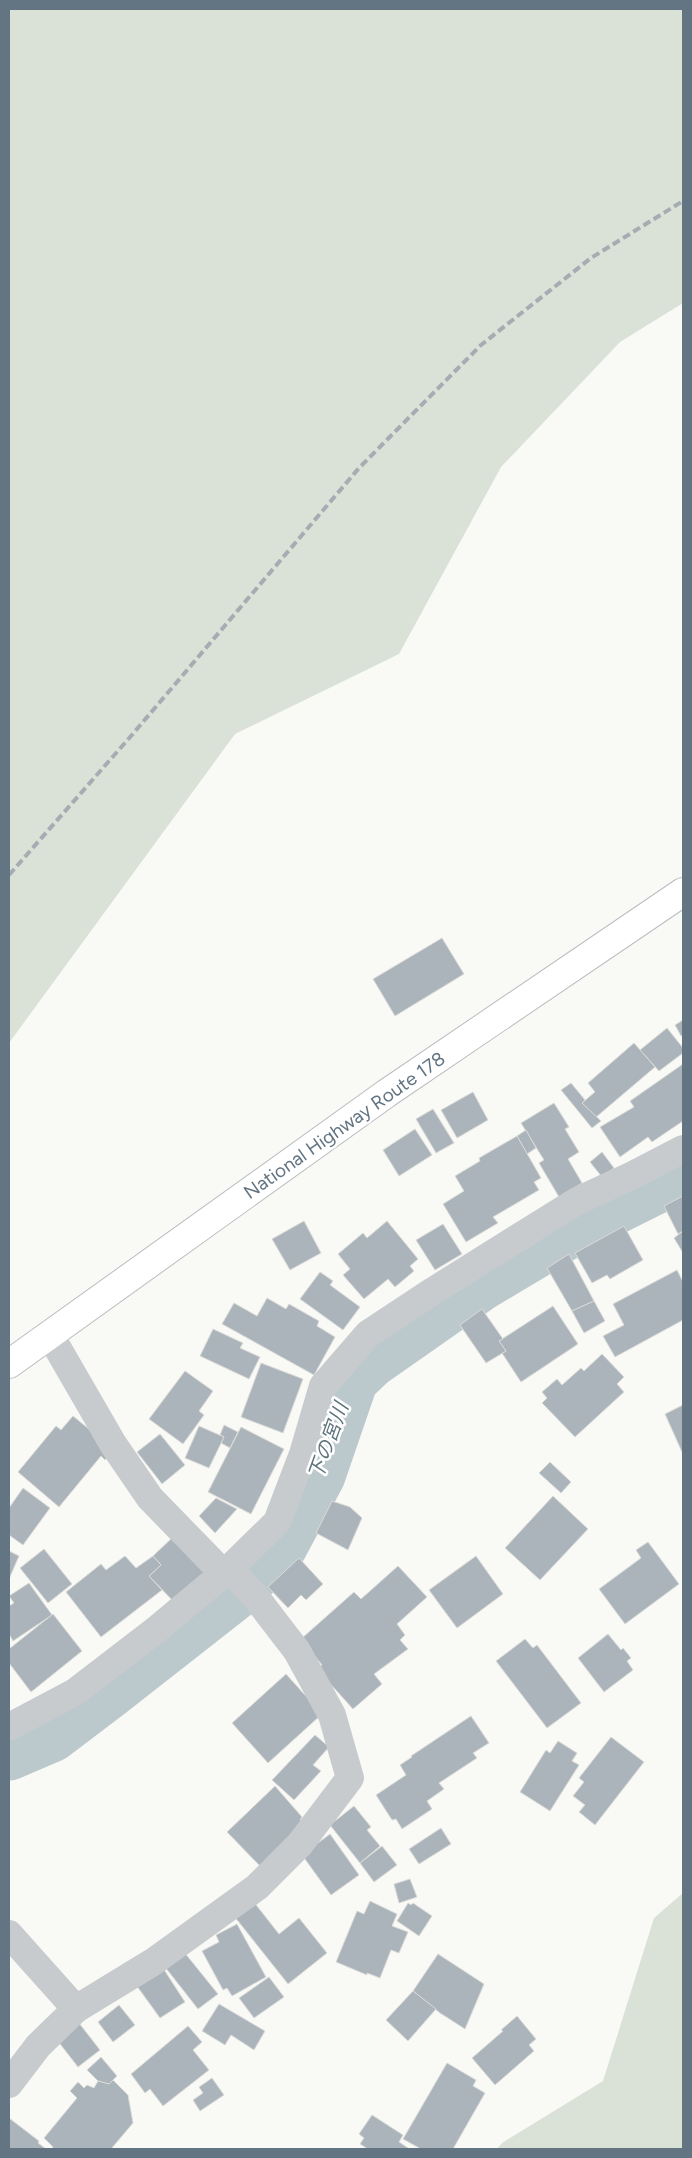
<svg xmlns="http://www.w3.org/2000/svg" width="692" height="2158" font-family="Figtree,'Noto Sans JP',sans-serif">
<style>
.green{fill:#dae1d7}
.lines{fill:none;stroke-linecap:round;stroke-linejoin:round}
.river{stroke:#bcc9cc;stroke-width:55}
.building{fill:#abb4ba;stroke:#dbdbd8}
.highway-casing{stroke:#b9bdc0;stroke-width:30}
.minor{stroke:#c7cbce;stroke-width:28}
.highway{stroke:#fff;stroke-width:28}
.rail{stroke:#a5acb2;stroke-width:4;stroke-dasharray:8 4;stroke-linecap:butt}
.labels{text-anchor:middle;stroke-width:5;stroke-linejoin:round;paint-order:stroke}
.street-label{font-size:19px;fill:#637583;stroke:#fff}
.water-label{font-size:20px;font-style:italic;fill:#5e747c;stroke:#fff}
</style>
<rect width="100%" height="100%" fill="#f9f9f6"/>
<!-- green -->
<g class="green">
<path d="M9,9H683V303L620,342L501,467L399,654L235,734L9,1043Z"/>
<path d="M683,1893V2149H497L502,2143L603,2081L654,1918Z"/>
</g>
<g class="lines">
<!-- river -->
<path class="river" d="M9,1753L51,1735L109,1691L234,1593L280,1546L318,1475L351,1379L370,1361L480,1284L577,1226L683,1173"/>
</g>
<!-- building -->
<g class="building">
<path d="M442,938L464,974L395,1016L373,979Z"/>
<path d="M683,1020V1035L681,1036L675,1025Z"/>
<path d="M667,1028L683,1048V1053L659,1071L640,1050Z"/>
<path d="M634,1043L655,1067L595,1118L582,1103L595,1092L588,1083Z"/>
<path d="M683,1064V1121L652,1142L648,1137L620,1157L600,1127L634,1107L630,1101Z"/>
<path d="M571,1083L585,1100L582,1103L601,1121L592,1128L561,1090Z"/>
<path d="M473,1092L488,1120L457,1138L441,1110Z"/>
<path d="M554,1103L569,1127L565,1129L579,1152L568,1159L582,1183L559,1197L539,1163L544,1160L521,1123Z"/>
<path d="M433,1109L454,1143L436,1153L416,1119Z"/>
<path d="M415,1129L432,1155L399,1176L383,1150Z"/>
<path d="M526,1130L536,1148L527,1154L517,1136Z"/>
<path d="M517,1136L541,1178L534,1182L539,1190L493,1217L498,1223L466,1242L443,1204L464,1191L455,1176L480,1161L479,1158Z"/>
<path d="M602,1152L614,1168L602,1177L590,1162Z"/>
<path d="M683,1196V1231L678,1234L664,1206Z"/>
<path d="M304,1221L321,1253L290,1270L272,1239Z"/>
<path d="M387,1221L418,1259L410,1266L414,1271L395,1287L388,1279L364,1299L343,1275L350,1269L338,1254L363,1233L367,1238Z"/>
<path d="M443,1224L462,1254L435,1270L416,1240Z"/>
<path d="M624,1226L643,1260L610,1279L607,1275L592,1283L575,1253Z"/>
<path d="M683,1231V1253L674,1238Z"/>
<path d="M569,1254L594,1301L572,1311L547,1268Z"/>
<path d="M677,1270L683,1282V1320L615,1357L603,1336L624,1325L613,1304Z"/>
<path d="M320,1272L333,1281L330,1285L360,1307L343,1330L300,1299Z"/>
<path d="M267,1298L286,1309L289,1304L319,1321L317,1326L335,1337L314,1375L222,1324L234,1303L257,1316Z"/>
<path d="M594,1301L605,1321L584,1333L572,1311Z"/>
<path d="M553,1306L578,1344L521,1382L502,1353L506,1351L499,1341Z"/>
<path d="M482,1309L503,1339L499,1341L506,1351L486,1363L460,1325Z"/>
<path d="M213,1329L243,1343L240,1348L260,1357L249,1379L200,1356Z"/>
<path d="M602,1354L624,1377L617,1384L624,1392L575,1437L542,1403L547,1398L542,1392L557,1379L562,1385L581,1368L584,1371Z"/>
<path d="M261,1363L303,1379L283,1433L241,1417Z"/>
<path d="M185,1371L213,1391L199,1411L204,1415L183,1444L149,1419Z"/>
<path d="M683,1405V1451L682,1452L665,1414Z"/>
<path d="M73,1416L113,1449L105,1460L101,1456L59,1507L18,1472L56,1426L61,1430Z"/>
<path d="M224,1425L238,1432L230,1448L221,1443L224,1437L220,1435Z"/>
<path d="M199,1426L224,1437L209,1468L185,1458Z"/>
<path d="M241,1427L284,1449L251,1514L208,1492Z"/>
<path d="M160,1434L185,1465L162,1484L137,1452Z"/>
<path d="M550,1462L571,1482L561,1493L539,1473Z"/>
<path d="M23,1488L50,1508L23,1545L9,1535V1508Z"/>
<path d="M553,1496L588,1529L540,1580L505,1548Z"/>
<path d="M216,1498L237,1509L215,1533L199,1516Z"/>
<path d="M332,1501L350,1507L362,1518L348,1550L316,1533Z"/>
<path d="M174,1536L207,1573L175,1603L149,1576L161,1565L153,1556Z"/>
<path d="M648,1542L679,1584L625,1624L599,1589L641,1558L636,1550Z"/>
<path d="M44,1549L72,1584L48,1603L20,1568Z"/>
<path d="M9,1551L19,1556L9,1579Z"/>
<path d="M125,1556L136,1568L153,1556L161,1565L149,1576L162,1590L101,1637L66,1592L101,1564L106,1570Z"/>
<path d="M476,1556L503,1594L457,1628L429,1590Z"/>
<path d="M299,1558L323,1584L306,1600L301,1595L288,1608L268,1587Z"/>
<path d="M398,1566L427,1597L397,1624L405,1635L400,1640L408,1649L374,1674L382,1684L353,1709L317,1669L322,1665L301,1639L354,1592L361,1599Z"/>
<path d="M29,1583L52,1615L13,1641L9,1634V1606L14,1603L9,1596Z"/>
<path d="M53,1614L82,1651L31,1692L9,1663V1649Z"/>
<path d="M608,1634L621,1650L623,1648L631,1658L627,1661L633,1670L604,1692L578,1658Z"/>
<path d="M525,1639L533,1648L537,1645L581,1703L547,1728L496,1661Z"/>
<path d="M286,1674L322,1714L268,1763L232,1723Z"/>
<path d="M471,1716L489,1743L473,1753L477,1758L439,1783L444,1789L427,1801L432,1809L402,1829L396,1819L392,1820L376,1795L406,1775L400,1765L412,1757L411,1756Z"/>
<path d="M315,1735L329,1747L313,1765L321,1771L294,1800L272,1780Z"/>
<path d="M611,1737L644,1762L595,1825L579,1812L585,1805L573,1796L584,1782L579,1778Z"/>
<path d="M558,1741L577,1753L572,1761L579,1765L550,1811L520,1792L546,1750L550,1753Z"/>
<path d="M275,1786L302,1817L300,1820L305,1825L260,1866L227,1832Z"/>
<path d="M354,1806L371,1827L367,1830L380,1846L360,1863L330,1825Z"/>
<path d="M441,1828L451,1844L419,1864L409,1849Z"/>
<path d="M330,1834L359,1875L331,1895L302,1855Z"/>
<path d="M382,1846L397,1865L374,1882L360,1863Z"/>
<path d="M410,1879L417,1897L399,1903L394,1884Z"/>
<path d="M253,1901L279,1934L299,1918L327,1953L288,1984L234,1916Z"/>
<path d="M370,1901L397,1914L392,1926L408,1932L399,1953L391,1950L380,1978L367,1973V1975L336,1962L357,1911L364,1914Z"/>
<path d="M408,1903L411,1905L413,1903L432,1916L419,1936L397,1921Z"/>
<path d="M237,1924L266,1977L232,1996L227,1988L223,1990L202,1951L219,1942L216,1935Z"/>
<path d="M184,1952L218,1994L198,2009L165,1967Z"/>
<path d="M438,1954L484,1984L465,2029L440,2013L413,1991Z"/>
<path d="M161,1965L185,2002L160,2018L134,1982Z"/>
<path d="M269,1977L284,1997L254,2018L239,1998Z"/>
<path d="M413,1991L436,2009L408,2041L386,2020Z"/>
<path d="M219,2004L265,2031L254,2050L231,2035L225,2045L202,2031Z"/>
<path d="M119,2005L135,2025L113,2042L98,2022Z"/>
<path d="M517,2016L536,2039L529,2045L534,2051L495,2085L472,2058L503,2031L501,2030Z"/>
<path d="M79,2023L100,2050L78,2067L57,2040Z"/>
<path d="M188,2026L202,2042L193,2050L209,2070L163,2106L150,2089L145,2093L131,2074Z"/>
<path d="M101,2057L117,2076L109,2084L98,2081L87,2070Z"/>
<path d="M447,2063L476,2080L473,2086L485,2093L453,2149H421L403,2139Z"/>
<path d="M212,2078L224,2095L200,2111L193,2100L203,2093L199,2087Z"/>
<path d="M113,2080L128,2095L133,2123L111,2149H52L53,2147L44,2138L77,2098L70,2091L78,2082L84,2088L87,2085L94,2088L98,2081L109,2084Z"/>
<path d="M372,2115L403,2135L399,2142L408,2148L406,2149H368L360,2144L364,2138L359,2134Z"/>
<path d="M9,2118L39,2141L38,2143L46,2149H9Z"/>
</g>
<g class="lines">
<defs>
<path id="highway" d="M9,1364L387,1093L683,892"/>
</defs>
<!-- highway casing -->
<use href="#highway" class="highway-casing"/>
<!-- minor -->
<g class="minor">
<path d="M50,1335L113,1444L150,1498L223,1573"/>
<path d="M9,1727L75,1692L157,1629L229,1569L277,1522L303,1454L323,1386L368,1334L433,1291L577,1201L633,1175L683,1149"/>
<path d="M9,1934L76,2009"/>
<path d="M9,2084L38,2046L76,2009L153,1962L257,1887L300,1844L350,1778L332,1715L297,1651L254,1595L229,1569"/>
</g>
<!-- highway -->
<use href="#highway" class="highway"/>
<!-- rail -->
<path class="rail" d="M9,875L131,736L359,468L481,345L591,258L683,201"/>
</g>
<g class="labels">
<!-- street labels -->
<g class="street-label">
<text transform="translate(344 1125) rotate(-35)" y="7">National Highway Route 178</text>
</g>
<!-- water labels -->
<g class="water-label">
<text transform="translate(328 1441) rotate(-70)" y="7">下の宮川</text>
</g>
</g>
<!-- border -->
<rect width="692" height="2158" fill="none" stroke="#637583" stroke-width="20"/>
</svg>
